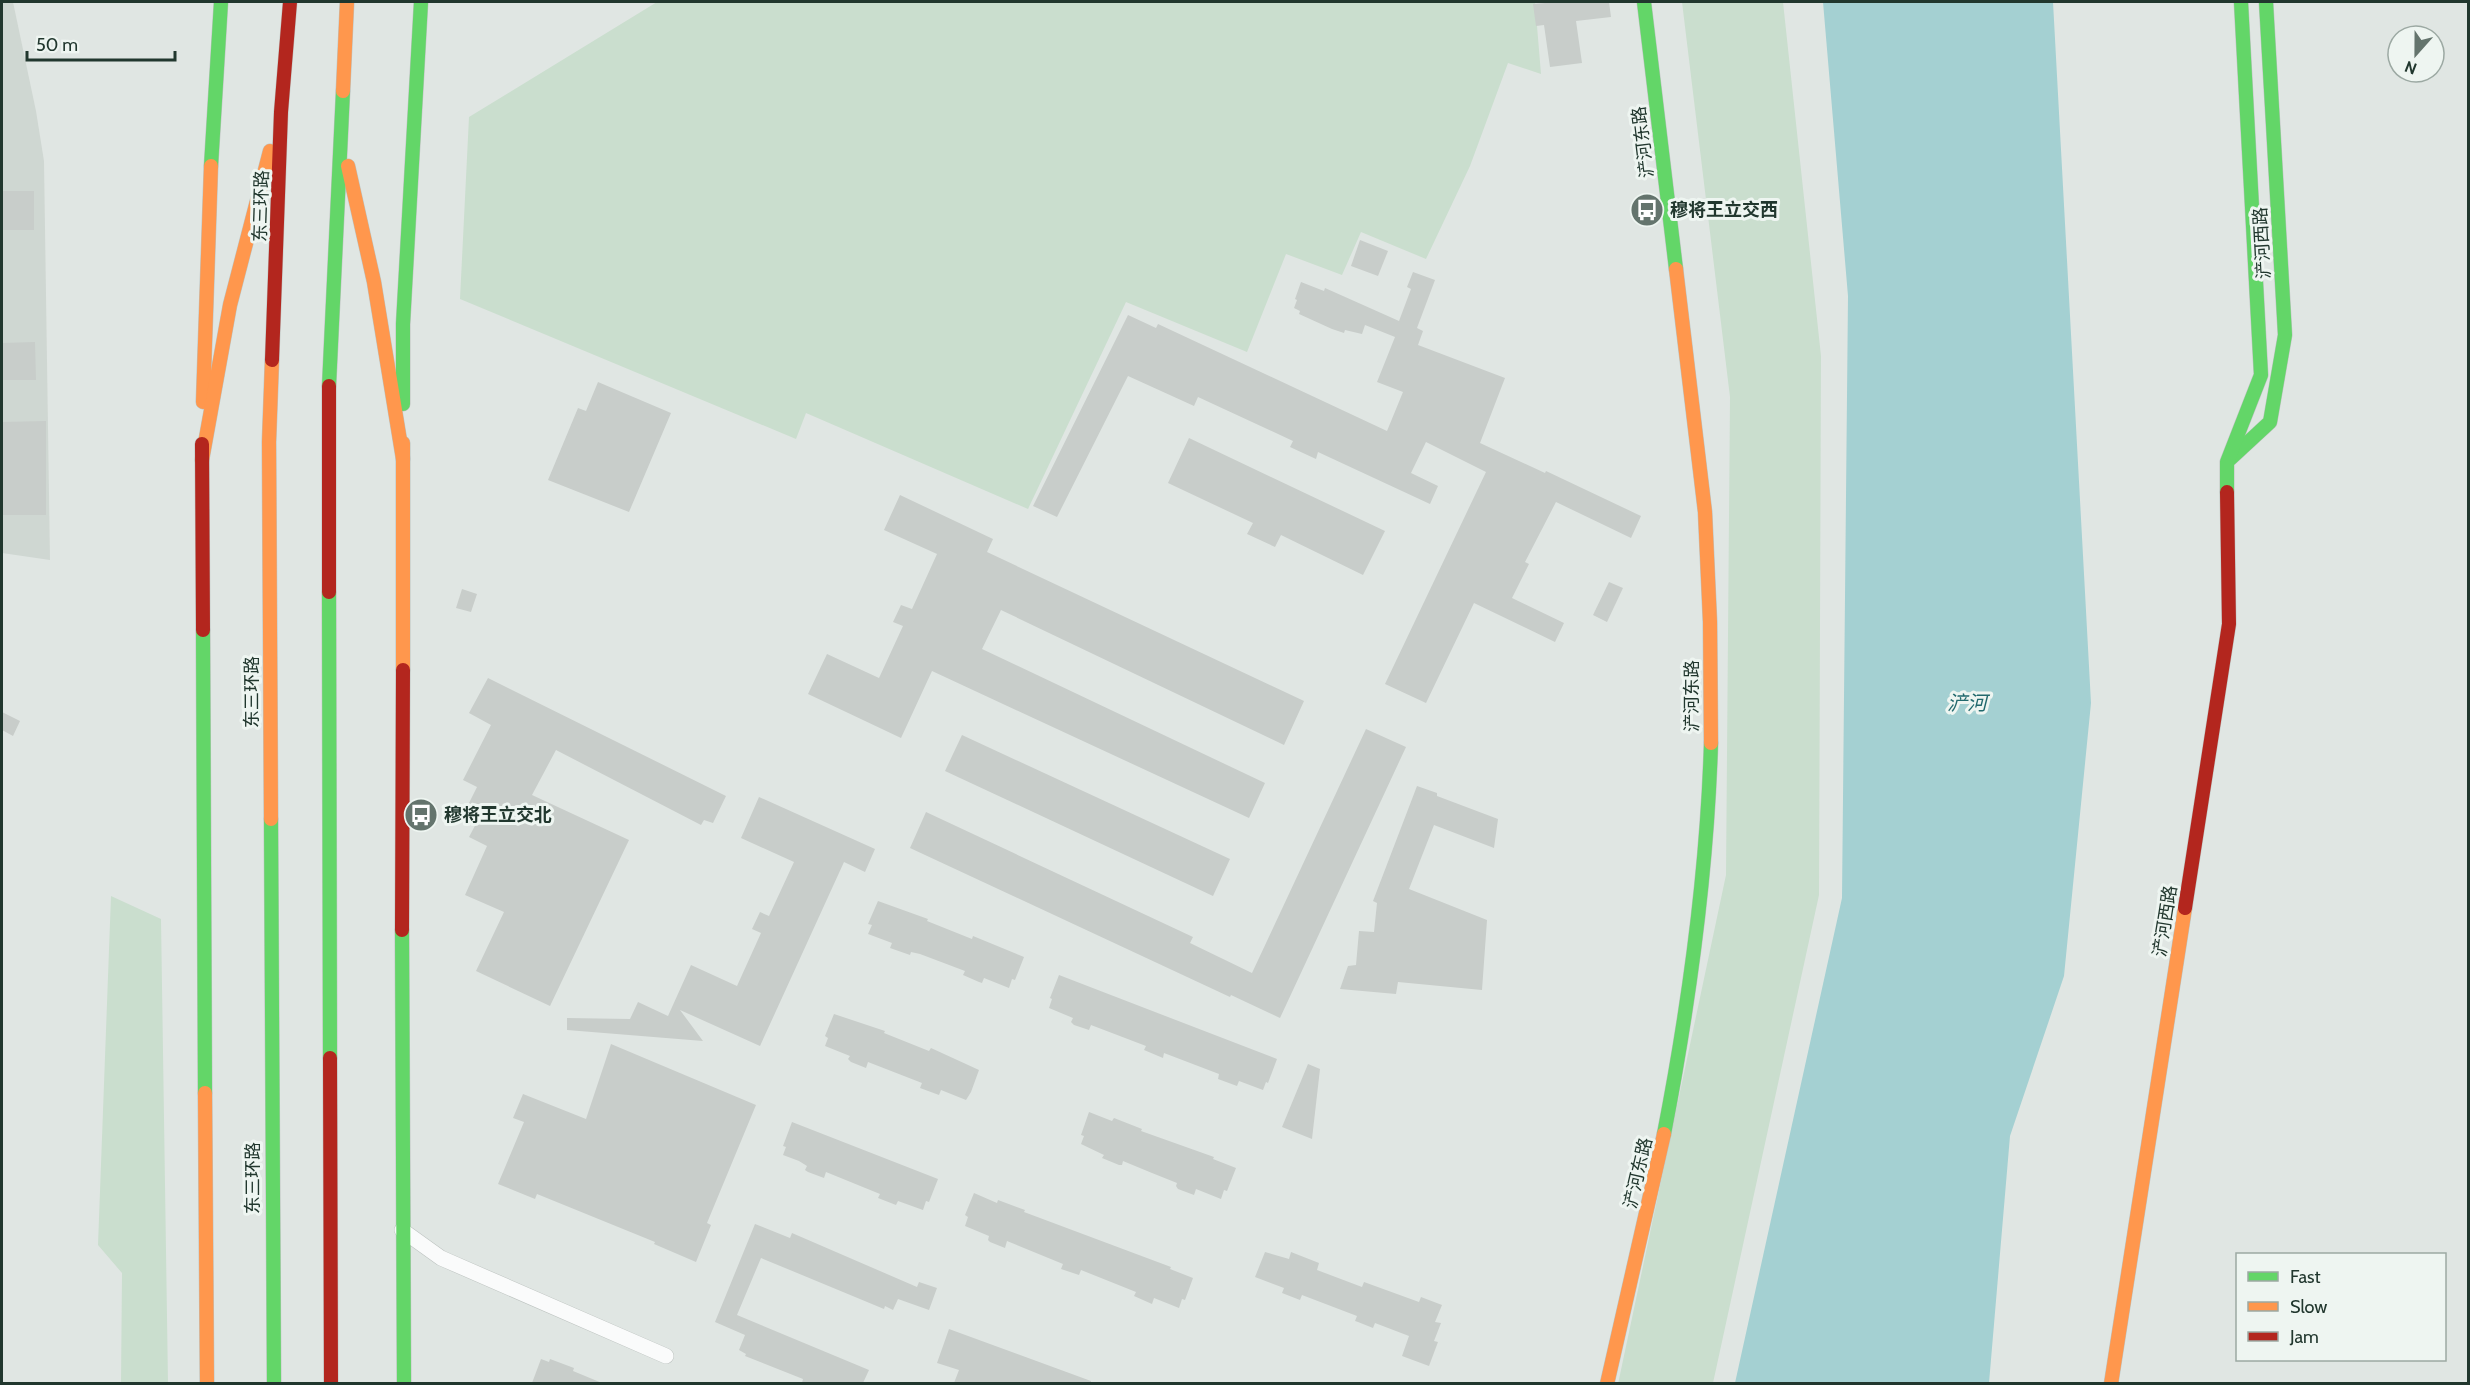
<svg xmlns="http://www.w3.org/2000/svg" width="2470" height="1385" font-family="Cabin,'Noto Sans SC',sans-serif">
<style>
.built{fill:#cfd7d2}
.green{fill:#cadece}
.water{fill:#a4d0d2}
.building{fill:#c8cdca}
.lines{fill:none;stroke-linecap:round;stroke-linejoin:round}
.street-casing{stroke:#bdc3c0;stroke-width:16}
.fast-casing{stroke:#bdc3c0;stroke-width:15}
.slow-casing{stroke:#bdc3c0;stroke-width:15}
.jam-casing{stroke:#bdc3c0;stroke-width:15}
.street{stroke:#fafbfb;stroke-width:15}
.fast{stroke:#63d668;stroke-width:14}
.slow{stroke:#ff974d;stroke-width:14}
.jam{stroke:#b3261e;stroke-width:14}
.labels{text-anchor:middle;stroke-width:6;stroke-linejoin:round;paint-order:stroke}
.street-label{font-size:18px;fill:#21372e;stroke:#eef5f1}
.poi-label{font-size:18px;font-weight:bold;fill:#21372e;stroke:#eef5f1;text-anchor:start}
.water-label{font-size:20px;font-style:italic;fill:#21696d;stroke:#eef5f1}
</style>
<rect width="100%" height="100%" fill="#e0e6e3"/>
<!-- built -->
<path class="built" d="M2,2H13L36,111L44,161L50,560L2,553Z"/>
<!-- green -->
<g class="green">
<path d="M657,2H1535L1541,74L1508,63L1470,166L1426,259L1361,232L1342,275L1286,254L1247,352L1126,302L1028,509L806,413L796,439L460,299L469,117Z"/>
<path d="M1682,2H1783L1821,356L1819,895L1713,1383L1618,1384L1726,875L1730,397Z"/>
<path d="M111,896L161,919L168,1383H121L122,1273L98,1245Z"/>
</g>
<!-- water -->
<path class="water" d="M1823,2H2053L2091,703L2064,976L2010,1136L1989,1383H1735L1842,898L1848,296Z"/>
<!-- building -->
<g class="building">
<path d="M1557,2H1609L1611,17L1576,21L1582,63L1550,67L1544,25L1536,26L1533,4Z"/>
<rect x="2" y="191" width="32" height="39"/>
<path d="M1360,240L1388,251L1378,276L1351,266Z"/>
<path d="M1413,272L1435,280L1417,328L1423,331L1418,345L1505,378L1480,443L1545,473L1546,471L1641,516L1631,538L1556,502L1525,562L1529,564L1512,598L1564,623L1555,642L1474,603L1426,703L1385,684L1486,472L1426,442L1411,473L1438,486L1430,504L1318,452L1316,459L1290,447L1293,441L1198,397L1194,406L1128,376L1057,517L1033,506L1128,315L1156,328L1158,324L1387,431L1403,392L1377,382L1395,337L1365,325L1362,334L1345,330L1344,333L1332,329L1299,314L1300,311L1294,308L1297,300L1295,299L1301,282L1324,291L1325,288L1399,321L1411,289L1407,287Z"/>
<path d="M35,342L36,380H2V343Z"/>
<path d="M598,382L671,413L629,512L548,480L578,408L586,411Z"/>
<path d="M46,421V515H2V422Z"/>
<path d="M1189,438L1385,531L1363,575L1281,535L1275,547L1247,534L1253,523L1168,483Z"/>
<path d="M900,495L993,539L987,552L1304,701L1284,745L1001,610L982,649L1265,783L1249,818L932,671L901,738L808,694L827,654L879,678L903,626L893,622L901,605L912,609L937,554L884,530Z"/>
<path d="M1609,582L1623,588L1607,622L1593,615Z"/>
<path d="M462,589L477,594L471,612L456,608Z"/>
<path d="M488,678L726,796L713,823L704,820L701,825L556,750L532,795L629,840L550,1006L476,971L504,912L465,895L487,846L469,837L478,820L464,813L477,787L463,780L491,725L469,713Z"/>
<path d="M2,712L20,721L13,736L2,730Z"/>
<path d="M1366,729L1406,747L1280,1018L1231,995L1230,997L910,848L926,812L1193,937L1190,943L1252,973Z"/>
<path d="M962,735L1230,859L1213,896L945,771Z"/>
<path d="M1417,786L1437,793V796L1498,819L1494,848L1434,825L1409,889L1487,920L1482,990L1398,982L1396,994L1340,989L1348,966L1356,965L1359,931L1374,932L1377,903L1373,901Z"/>
<path d="M759,797L875,849L865,872L844,862L760,1046L680,1010L703,1041L567,1030V1018L630,1019L638,1002L668,1016L691,965L737,986L761,933L752,929L760,912L769,916L794,862L741,838Z"/>
<path d="M878,901L928,919L927,921L972,939L973,936L1024,957L1015,980L1012,979L1009,988L984,978L982,983L979,982L963,975L965,971L920,954L911,952L910,955L890,948L892,943L868,934L872,925L868,924Z"/>
<path d="M1059,975L1277,1059L1268,1083L1266,1082L1263,1090L1239,1081L1237,1086L1218,1079L1219,1074L1164,1053L1163,1058L1144,1050L1146,1046L1091,1025L1089,1030L1074,1025L1071,1022L1073,1018L1049,1008L1052,999L1050,998Z"/>
<path d="M834,1014L885,1031L884,1033L929,1051L931,1048L979,1070L971,1092L966,1100L941,1090L939,1095L920,1088L922,1083L868,1062L866,1068L851,1062L848,1059L850,1056L825,1046L828,1038L825,1036Z"/>
<path d="M611,1044L756,1105L707,1223L711,1225L696,1262L654,1244L655,1242L537,1194L535,1199L498,1184L524,1122L513,1118L523,1094L586,1119Z"/>
<path d="M1308,1064L1320,1069L1312,1139L1282,1127Z"/>
<path d="M1089,1112L1112,1121L1114,1118L1142,1129L1141,1131L1214,1157L1213,1159L1236,1168L1227,1191L1224,1190L1221,1199L1196,1189L1194,1195L1178,1189L1176,1186L1177,1183L1152,1173L1123,1161L1122,1165H1119L1102,1158L1104,1155L1081,1144L1084,1136L1081,1135Z"/>
<path d="M792,1122L938,1179L929,1202L926,1201L923,1210L898,1201L896,1205L878,1198L880,1194L826,1172L824,1178L808,1172L805,1170L807,1166L799,1161L783,1155L786,1147L783,1146Z"/>
<path d="M974,1193L997,1203L998,1200L1025,1210L1024,1212L1171,1267L1170,1269L1193,1278L1185,1300L1182,1299L1179,1308L1154,1298L1152,1304L1134,1296L1136,1292L1081,1270L1079,1275L1061,1269L1063,1264L1007,1241L1005,1248L990,1242L988,1240L989,1236L965,1226L968,1217L965,1215Z"/>
<path d="M755,1224L790,1238L792,1233L917,1287L919,1282L937,1288L929,1310L898,1299L893,1310L885,1306L884,1309L761,1258L737,1315L869,1370L863,1383H802L803,1379L745,1356L746,1354L739,1350L745,1335L715,1322Z"/>
<path d="M1265,1252L1289,1259L1291,1252L1319,1263L1317,1270L1362,1287L1364,1282L1419,1302L1421,1297L1442,1305L1435,1322L1441,1323L1434,1341L1438,1342L1429,1366L1402,1356L1409,1336L1375,1323L1373,1328L1358,1322L1355,1321L1357,1316L1302,1295L1300,1300L1282,1293L1284,1288L1255,1277Z"/>
<path d="M949,1329L1091,1381V1383H954L959,1370L937,1363Z"/>
<path d="M541,1359L549,1362L550,1359L574,1368L573,1371L602,1383H532Z"/>
</g>
<g class="lines">
<defs>
<path id="street" d="M402,1230L441,1258L666,1356"/>
<g id="fast">
<path d="M1644,2L1676,269"/>
<path d="M211,166L221,2"/>
<path d="M329,386L343,91"/>
<path d="M403,404V324L421,2"/>
<path d="M2230,459L2270,422L2285,335L2266,2"/>
<path d="M2227,492V462L2261,375L2241,2"/>
<path d="M329,592L330,1058"/>
<path d="M203,630L205,1093"/>
<path d="M271,819L274,1384"/>
<path d="M402,930L404,1384"/>
<path d="M1664,1134C1689,1005 1707,875 1711,743"/>
</g>
<g id="slow">
<path d="M343,91L347,2"/>
<path d="M348,166L374,282L403,459"/>
<path d="M1676,269L1705,512L1710,622L1711,743"/>
<path d="M203,402L211,166"/>
<path d="M202,460L230,305L270,151"/>
<path d="M403,670V443"/>
<path d="M271,819L269,442L272,360"/>
<path d="M205,1093L207,1384"/>
<path d="M1607,1384L1664,1134"/>
<path d="M2111,1384L2185,908"/>
</g>
<g id="jam">
<path d="M272,360L281,112L290,2"/>
<path d="M202,444L203,630"/>
<path d="M329,592V386"/>
<path d="M2185,908L2229,624L2227,492"/>
<path d="M402,930L403,670"/>
<path d="M330,1058L331,1384"/>
</g>
</defs>
<!-- street casing -->
<use href="#street" class="street-casing"/>
<!-- fast casing -->
<use href="#fast" class="fast-casing"/>
<!-- slow casing -->
<use href="#slow" class="slow-casing"/>
<!-- jam casing -->
<use href="#jam" class="jam-casing"/>
<!-- street -->
<use href="#street" class="street"/>
<!-- fast -->
<use href="#fast" class="fast"/>
<!-- slow -->
<use href="#slow" class="slow"/>
<!-- jam -->
<use href="#jam" class="jam"/>
</g>
<!-- icons -->
<defs>
<symbol id="bus-disc" viewBox="-11 -11 22 22"><circle r="9.5" fill="#64746d" stroke="#eef5f1"/><path d="M-5-6H5V4H4V6H2V4H-2V6H-4V4H-5ZM-3.5-4V0h7V-4ZM-3.5 1.2v1.5H-2V1.2ZM2 1.2v1.5H3.5V1.2Z" fill="#fff"/></symbol>
</defs>
<g fill-rule="evenodd">
<use href="#bus-disc" x="1628" y="191" width="38" height="38"/>
<use href="#bus-disc" x="402" y="796" width="38" height="38"/>
</g>
<g class="labels">
<!-- street labels -->
<g class="street-label">
<text transform="translate(1643 142) rotate(-97)" y="6">浐河东路</text>
<text transform="translate(261 206) rotate(-88)" y="6">东三环路</text>
<text transform="translate(2262 243) rotate(-93)" y="6">浐河西路</text>
<text transform="translate(252 692) rotate(-90)" y="6">东三环路</text>
<text transform="translate(1692 696) rotate(-90)" y="6">浐河东路</text>
<text transform="translate(2165 921) rotate(-81)" y="6">浐河西路</text>
<text transform="translate(1638 1173) rotate(-77)" y="6">浐河东路</text>
<text transform="translate(253 1178) rotate(-90)" y="6">东三环路</text>
</g>
<!-- poi labels -->
<g class="poi-label">
<text x="1670" y="216">穆将王立交西</text>
<text x="444" y="821">穆将王立交北</text>
</g>
<!-- water labels -->
<g class="water-label">
<text x="1967" y="710">浐河</text>
</g>
</g>
<!-- border -->
<rect width="2470" height="1385" fill="none" stroke="#21372e" stroke-width="6"/>
<!-- legend -->
<rect x="2236" y="1253" width="210" height="108" fill="#eef5f1" stroke="#9ca9a3" stroke-width="1.5"/>
<rect x="2248" y="1272" width="30" height="9" fill="#63d668" stroke="#9ca9a3" stroke-width="1.5"/>
<text x="2290" y="1283" font-size="18" fill="#21372e">Fast</text>
<rect x="2248" y="1302" width="30" height="9" fill="#ff974d" stroke="#9ca9a3" stroke-width="1.5"/>
<text x="2290" y="1313" font-size="18" fill="#21372e">Slow</text>
<rect x="2248" y="1332" width="30" height="9" fill="#b3261e" stroke="#9ca9a3" stroke-width="1.5"/>
<text x="2290" y="1343" font-size="18" fill="#21372e">Jam</text>
<!-- north arrow -->
<g transform="translate(2416 54) rotate(201)"><circle r="28" fill="#eef5f1" stroke="#9ca9a3" stroke-width="1.5"/>
<path d="M0-4.5L10 22L0 15L-10 22Z" fill="#64746d"/>
<text y="-9" font-size="16" font-weight="bold" text-anchor="middle" fill="#21372e">N</text>
</g>
<!-- scale -->
<path d="M27 51v9h148v-9" fill="none" stroke="#21372e" stroke-width="3"/>
<text x="36" y="51" font-size="18" fill="#21372e" stroke="#eef5f1" stroke-width="4.5" paint-order="stroke">50 m</text>
</svg>
